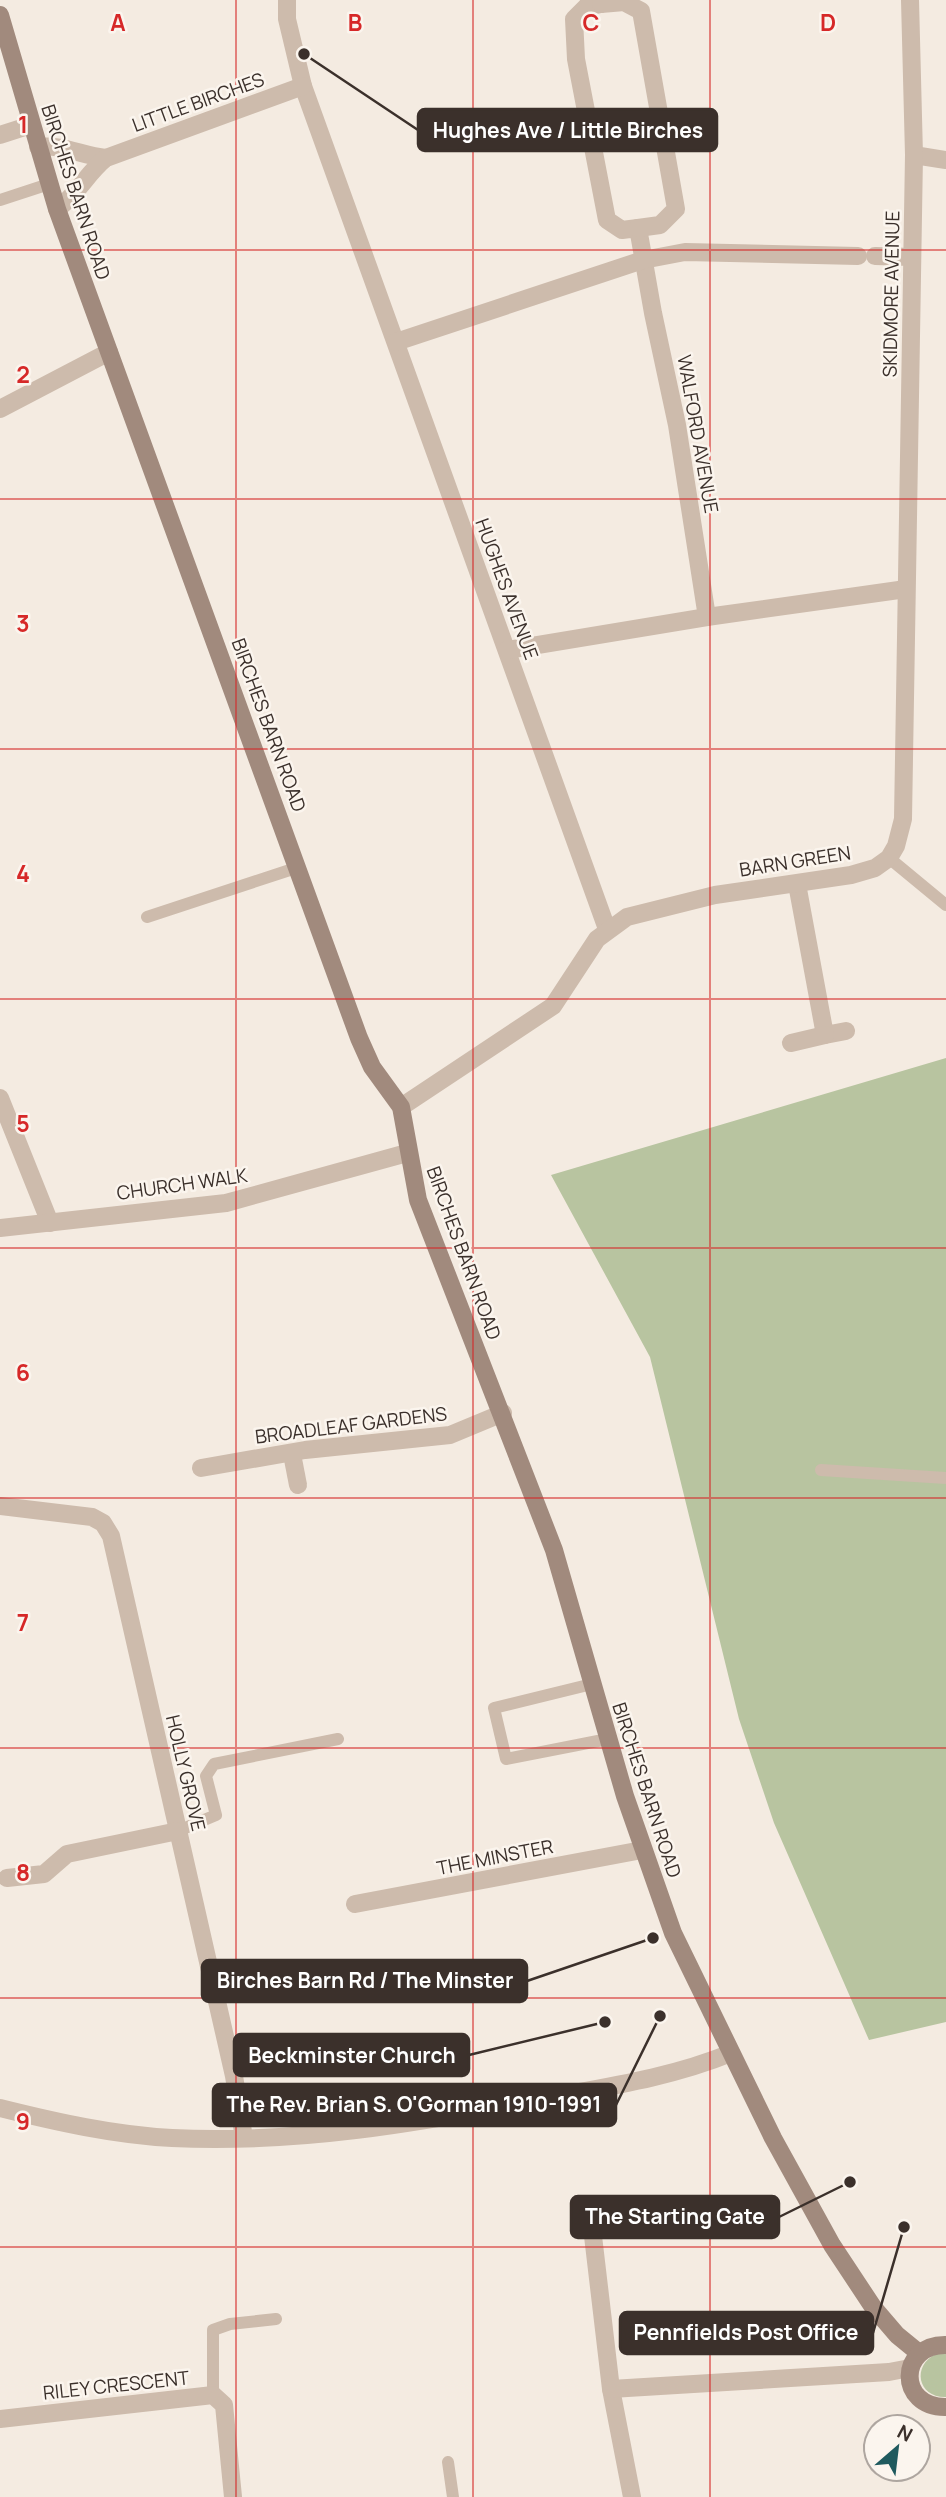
<svg xmlns="http://www.w3.org/2000/svg" width="946" height="2497" font-family="Manrope,sans-serif">
<style>
.green{fill:#b8c4a0}
.lines{fill:none;stroke-linecap:round;stroke-linejoin:round}
.lane{stroke:#cdbbac;stroke-width:12}
.street{stroke:#cdbbac;stroke-width:18}
.secondary{stroke:#a18a7d;stroke-width:18}
.grid{fill:none;stroke:#d62828;stroke-width:2;stroke-opacity:0.55}
.labels{text-anchor:middle;stroke-width:5;stroke-linejoin:round;paint-order:stroke}
.street-label{font-size:19px;fill:#3b302b;stroke:#fbf5ee}
.grid-label{font-size:23px;text-anchor:middle;font-weight:bold;fill:#d62828;stroke:#fbf5ee;stroke-width:5;stroke-linejoin:round;paint-order:stroke}
.leader{fill:none;stroke:#3b302b;stroke-width:2.5}
.callout-dot{fill:#3b302b;stroke:#fbf5ee;stroke-width:2.5}
.callout{fill:#3b302b;stroke:#3b302b;stroke-width:2.5}
.callout-label{font-size:21px;text-anchor:middle;font-weight:bold;fill:#fff}
</style>
<rect width="100%" height="100%" fill="#f4ebe1"/>
<!-- green -->
<g class="green">
<path d="M946,1058V2022L869,2040L774,1823L739,1719L650,1357L551,1175Z"/>
<path d="M936,2354H946V2397C918,2398 911,2366 936,2354Z"/>
</g>
<g class="lines">
<!-- lane -->
<g class="lane">
<path d="M0,200L49,184"/>
<path d="M889,858L946,905"/>
<path d="M147,917L299,867"/>
<path d="M821,1470L946,1478"/>
<path d="M592,1684L494,1708L506,1759L608,1739"/>
<path d="M178,1831L216,1815L206,1776L214,1764L338,1739"/>
<path d="M213,2395V2330L230,2324L276,2319"/>
<path d="M448,2462L453,2497"/>
</g>
<!-- street -->
<g class="street">
<path d="M287,0V19L303,86L607,929"/>
<path d="M600,0L601,4L586,7L574,19L576,59L607,220L622,230L638,228L653,313L677,425L707,617"/>
<path d="M601,4L624,2L641,11L676,209L660,225L638,228"/>
<path d="M0,135L31,125"/>
<path d="M38,147C63,144 82,156 106,158"/>
<path d="M914,155L946,160"/>
<path d="M57,209C78,194 87,173 106,158L303,86"/>
<path d="M875,256L912,257"/>
<path d="M396,342L643,260L685,252L858,256"/>
<path d="M0,409L109,352"/>
<path d="M507,650L707,617L906,589"/>
<path d="M797,884L825,1035L846,1031"/>
<path d="M791,1043L825,1035"/>
<path d="M0,1098L50,1223"/>
<path d="M401,1107L553,1006L597,939L627,917L715,895L851,875L875,868L889,858L896,846L903,819L914,155L910,0"/>
<path d="M0,1228L226,1203L407,1153"/>
<path d="M292,1454L298,1485"/>
<path d="M201,1468L305,1450L450,1435L503,1413"/>
<path d="M0,1506L92,1517L103,1523L111,1536L234,2076L244,2138"/>
<path d="M7,1878L44,1874L67,1854L178,1831"/>
<path d="M355,1904L642,1850"/>
<path d="M0,2108C56,2122 114,2135 172,2138C297,2144 419,2123 541,2099C605,2087 670,2078 731,2053"/>
<path d="M593,2236L611,2389L632,2497"/>
<path d="M611,2389L889,2372L910,2368"/>
<path d="M0,2419L213,2395L224,2405L233,2497"/>
</g>
<!-- secondary -->
<g class="secondary">
<path d="M0,15L57,209L359,1038L372,1067L401,1107L418,1200L554,1550L625,1796L673,1933L773,2138L832,2245L873,2307L897,2335L919,2353"/>
<path d="M946,2345C898,2344 897,2408 946,2407"/>
</g>
</g>
<!-- grid -->
<path class="grid" d="M236,0V2497M473,0V2497M710,0V2497M0,250H946M0,499H946M0,749H946M0,999H946M0,1248H946M0,1498H946M0,1748H946M0,1998H946M0,2247H946"/>
<g class="labels">
<!-- street labels -->
<g class="street-label">
<text transform="translate(198 102) rotate(-20)" y="7">LITTLE BIRCHES</text>
<text transform="translate(76 192) rotate(72)" y="7">BIRCHES BARN ROAD</text>
<text transform="translate(891 294) rotate(-89)" y="7">SKIDMORE AVENUE</text>
<text transform="translate(698 434) rotate(80)" y="7">WALFORD AVENUE</text>
<text transform="translate(507 589) rotate(70)" y="7">HUGHES AVENUE</text>
<text transform="translate(269 725) rotate(70)" y="7">BIRCHES BARN ROAD</text>
<text transform="translate(795 861) rotate(-9)" y="7">BARN GREEN</text>
<text transform="translate(182 1184) rotate(-8)" y="7">CHURCH WALK</text>
<text transform="translate(464 1253) rotate(70)" y="7">BIRCHES BARN ROAD</text>
<text transform="translate(351 1425) rotate(-7)" y="7">BROADLEAF GARDENS</text>
<text transform="translate(186 1773) rotate(77)" y="7">HOLLY GROVE</text>
<text transform="translate(647 1790) rotate(72)" y="7">BIRCHES BARN ROAD</text>
<text transform="translate(495 1857) rotate(-11)" y="7">THE MINSTER</text>
<text transform="translate(116 2385) rotate(-6)" y="7">RILEY CRESCENT</text>
</g>
</g>
<g class="grid-label">
<text x="118" y="31">A</text>
<text x="355" y="31">B</text>
<text x="591" y="31">C</text>
<text x="828" y="31">D</text>
<text x="23" y="133">1</text>
<text x="23" y="383">2</text>
<text x="23" y="632">3</text>
<text x="23" y="882">4</text>
<text x="23" y="1132">5</text>
<text x="23" y="1381">6</text>
<text x="23" y="1631">7</text>
<text x="23" y="1881">8</text>
<text x="23" y="2130">9</text>
</g>
<!-- callouts -->
<path class="leader" d="M304 54L418 130M653 1938L527 1981M605 2022L469 2055M660 2016L616 2105M850 2182L779 2217M904 2227L873 2333"/>
<g class="callout-dot">
<circle cx="304" cy="54" r="7"/>
<circle cx="653" cy="1938" r="7"/>
<circle cx="605" cy="2022" r="7"/>
<circle cx="660" cy="2016" r="7"/>
<circle cx="850" cy="2182" r="7"/>
<circle cx="904" cy="2227" r="7"/>
</g>
<g class="callout">
<rect x="418" y="109" width="299" height="42" rx="7"/>
<rect x="202" y="1960" width="325" height="42" rx="7"/>
<rect x="234" y="2034" width="235" height="42" rx="7"/>
<rect x="213" y="2084" width="403" height="42" rx="7"/>
<rect x="571" y="2196" width="208" height="42" rx="7"/>
<rect x="620" y="2312" width="253" height="42" rx="7"/>
</g>
<g class="callout-label">
<text x="568" y="138">Hughes Ave / Little Birches</text>
<text x="365" y="1988">Birches Barn Rd / The Minster</text>
<text x="352" y="2063">Beckminster Church</text>
<text x="414" y="2112">The Rev. Brian S. O'Gorman 1910-1991</text>
<text x="675" y="2224">The Starting Gate</text>
<text x="746" y="2340">Pennfields Post Office</text>
</g>
<!-- north arrow -->
<g transform="translate(897 2448) rotate(28)"><circle r="33" fill="#fbf5ee" stroke="#aea6a0" stroke-width="2"/>
<path d="M0-5L12 26L0 18L-12 26Z" fill="#1f5a5e"/>
<text y="-10" font-size="19" font-weight="bold" text-anchor="middle" fill="#3b302b">N</text>
</g>
</svg>
